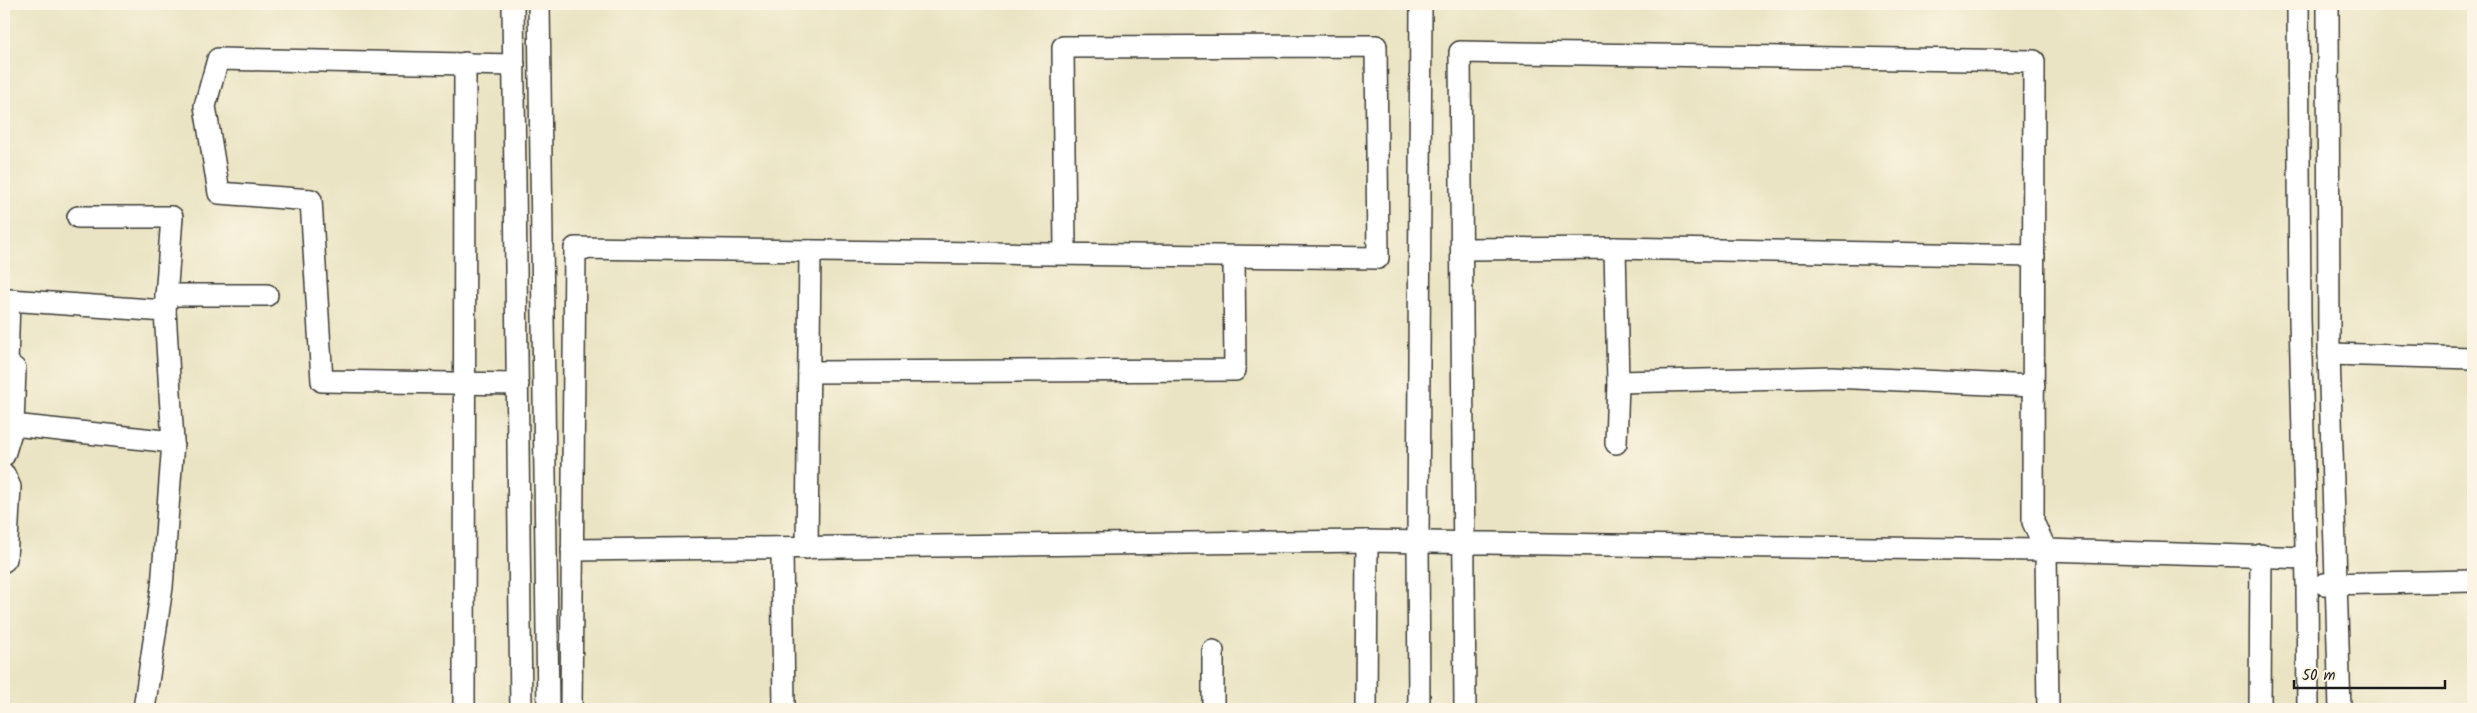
<svg xmlns="http://www.w3.org/2000/svg" width="2477" height="713" font-family="Kalam,sans-serif">
<style>
.lines{fill:none;stroke-linecap:round;stroke-linejoin:round}
.minor-casing{stroke:#3b3a35;stroke-width:24}
.minor{stroke:#fff;stroke-width:21}
</style>
<rect width="100%" height="100%" fill="#fcf5e5"/>
<filter id="ink" filterUnits="userSpaceOnUse"><feTurbulence type="fractalNoise" baseFrequency=".02" numOctaves="2"/><feDisplacementMap in="SourceGraphic" scale="10" xChannelSelector="R" yChannelSelector="G"/><feConvolveMatrix kernelMatrix="1 2 1 2 8 2 1 2 1" color-interpolation-filters="sRGB"/></filter>
<filter id="wash" filterUnits="userSpaceOnUse"><feTurbulence type="fractalNoise" baseFrequency=".0096" numOctaves="4" result="noise"/><feDisplacementMap in="SourceGraphic" scale="20" xChannelSelector="R" yChannelSelector="G"/><feGaussianBlur stdDeviation="1.12" result="paint"/><feColorMatrix in="noise" values="0 0 0 0 0 0 0 0 0 0 0 0 0 0 0 0 0 1.4 0 .05"/><feComposite in="paint" operator="in"/></filter>
<g filter="url(#wash)">
<rect width="100%" height="100%" fill="#eae4c4"/>
</g>
<g filter="url(#ink)">
<g class="lines">
<defs>
<g id="minor">
<path d="M513,4L521,709"/>
<path d="M539,4L548,709"/>
<path d="M2298,4L2300,319L2307,584L2308,709"/>
<path d="M2328,4L2329,354L2340,709"/>
<path d="M514,65L218,59L205,106L219,193L311,200L322,381L518,384"/>
<path d="M78,217H172L165,311"/>
<path d="M1615,248L1618,382L1616,443"/>
<path d="M1462,249L1615,248L2034,256"/>
<path d="M166,295H267"/>
<path d="M2329,354L2473,358"/>
<path d="M4,360L15,369L13,425L173,442L162,587L144,709"/>
<path d="M7,363L9,300L165,311L173,442"/>
<path d="M809,372L1235,370L1234,257"/>
<path d="M1618,382L1832,377L2034,386"/>
<path d="M4,455L13,425"/>
<path d="M4,474L10,487L6,559L4,561"/>
<path d="M782,548L784,709"/>
<path d="M807,548L810,251"/>
<path d="M572,550L1367,541C1449,543 1531,543 1612,545L2046,550L2033,522L2034,61L1460,52C1462,271 1463,490 1465,709"/>
<path d="M2324,584L2473,581"/>
<path d="M1213,651V709"/>
<path d="M464,709L465,63"/>
<path d="M571,709L575,248L1378,258L1376,46L1063,47L1065,254"/>
<path d="M1366,709L1367,541"/>
<path d="M1419,709L1418,542L1421,4"/>
<path d="M2048,709L2046,550L2307,558"/>
<path d="M2260,709L2261,555"/>
</g>
</defs>
<!-- minor casing -->
<use href="#minor" class="minor-casing"/>
<!-- minor -->
<use href="#minor" class="minor"/>
</g>
</g>
<!-- margin -->
<rect width="2477" height="713" fill="none" stroke="#fcf5e5" stroke-width="20"/>
<!-- scale -->
<path d="M2294 680v8h151v-8" fill="none" stroke="#1c1c1c" stroke-width="2.5"/>
<text x="2302" y="680" font-size="15" fill="#1c1c1c" stroke="#fcf5e5" stroke-width="4" paint-order="stroke">50 m</text>
</svg>
